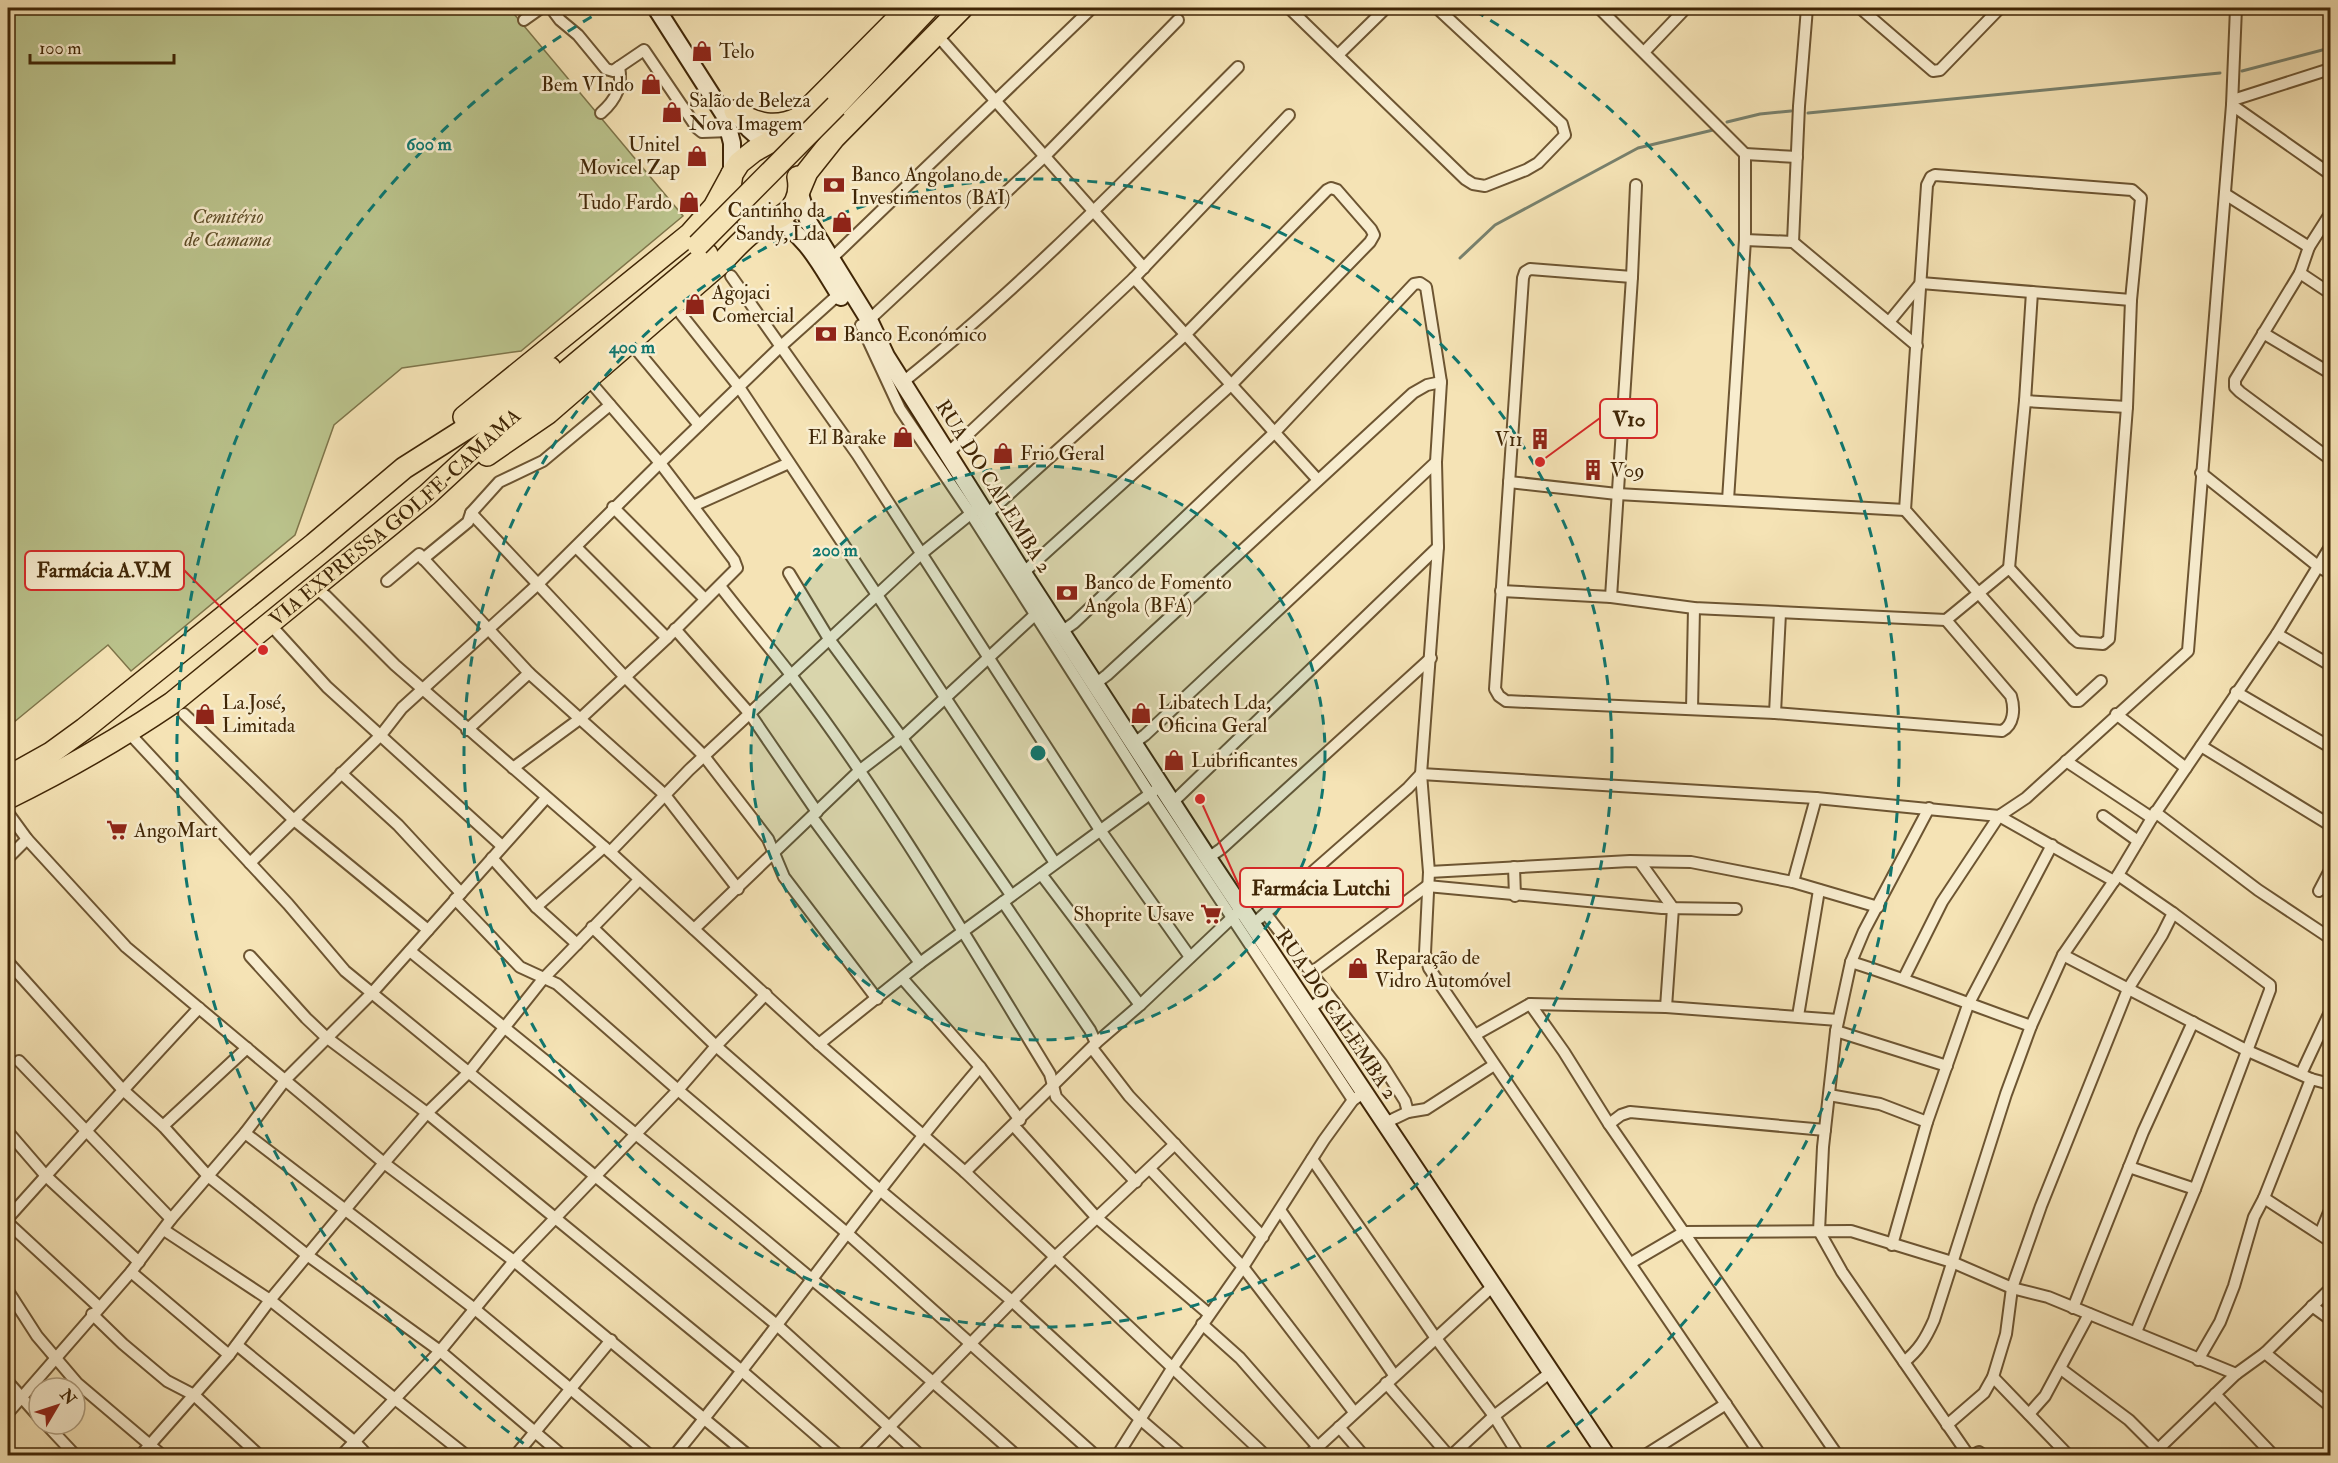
<svg xmlns="http://www.w3.org/2000/svg" width="2338" height="1463" font-family="'IM FELL Double Pica',serif">
<style>
.green{fill:#bbc48d;stroke:#7e754a;stroke-width:1.5}
.lines{fill:none;stroke-linecap:round;stroke-linejoin:round}
.stream{stroke:#78816d;stroke-width:3}
.street-casing{stroke:#6d5532;stroke-width:14}
.secondary-casing{stroke:#402606;stroke-width:20}
.highway-casing{stroke:#402606;stroke-width:24}
.street{stroke:#f8edcf;stroke-width:10}
.secondary{stroke:#f8edcf;stroke-width:16}
.highway{stroke:#f5e3b5;stroke-width:21}
.highway-bridge-casing{stroke:#402606;stroke-width:24;stroke-linecap:butt}
.highway-bridge{stroke:#f5e3b5;stroke-width:21}
.ring{fill:none;stroke:#0f766e;stroke-width:3;stroke-dasharray:10 8}
.labels{text-anchor:middle;stroke-width:5;stroke-linejoin:round;paint-order:stroke}
.poi-label{font-size:20px;fill:#402606;stroke:#f8edcf;text-anchor:start}
.park-label{font-size:20px;font-style:italic;fill:#5f4e28;stroke:#f8edcf}
.street-label{font-size:20px;fill:#402606;stroke:#f8edcf}
.centre{fill:#0f766e;stroke:#f8edcf;stroke-width:3}
.ring-label{font-size:18px;text-anchor:middle;font-weight:bold;fill:#0f766e;stroke:#f8edcf;stroke-width:5;stroke-linejoin:round;paint-order:stroke}
.leader{fill:none;stroke:#d62828;stroke-width:2}
.callout-dot{fill:#d62828;stroke:#f8edcf;stroke-width:2}
.callout{fill:#f8edcf;stroke:#d62828;stroke-width:2}
.callout-label{font-size:21px;text-anchor:middle;font-weight:bold;fill:#402606}
</style>
<rect width="100%" height="100%" fill="#f5e3b5"/>
<filter id="stains"><feTurbulence type="fractalNoise" baseFrequency=".00333" numOctaves="4"/><feColorMatrix values="0 0 0 0 .2 0 0 0 0 .09 0 0 0 0 .02 0 0 0 .5 -.17"/></filter>
<radialGradient id="worn" r=".72"><stop offset=".6" stop-color="#630" stop-opacity="0"/><stop offset="1" stop-color="#630" stop-opacity=".3"/></radialGradient>
<!-- green -->
<path class="green" d="M8,8H509L683,216L521,351L402,368L334,425L295,535L131,671L108,645L8,727Z"/>
<g class="lines">
<!-- stream -->
<g class="stream">
<path d="M2242,71L2330,48"/>
<path d="M1808,113L2220,73"/>
<path d="M1727,122L1760,114L1791,111"/>
<path d="M1460,258L1495,225L1638,148L1713,130"/>
</g>
<defs>
<g id="street">
<path d="M551,8L560,20L578,35L606,69L613,71L644,50L697,128L702,132L730,131"/>
<path d="M1289,8L1465,179L1473,184L1485,186L1526,170L1538,163L1565,135L1562,124L1437,8"/>
<path d="M1599,8L1745,154V240L1728,500"/>
<path d="M1860,8L1933,71L1940,70L2000,8"/>
<path d="M524,20L541,8"/>
<path d="M937,35L1144,268"/>
<path d="M1645,51L1686,8"/>
<path d="M1339,54L1386,8"/>
<path d="M2233,100L2330,69"/>
<path d="M2232,105L2330,174"/>
<path d="M601,113C616,100 623,86 619,67"/>
<path d="M1745,154L1797,157"/>
<path d="M2225,194L2309,247"/>
<path d="M2330,214L2309,247L2300,273L2235,380V387L2240,392L2330,459"/>
<path d="M1745,240L1793,242L1917,346"/>
<path d="M1793,242L1799,106L1807,8"/>
<path d="M831,259L1092,8"/>
<path d="M2300,273L2330,293"/>
<path d="M731,276L857,454L1100,830L1190,957"/>
<path d="M1632,277L1530,269L1525,272L1523,278L1495,689L1499,696L1506,701L1775,713L2002,731C2014,725 2015,709 2011,696L1946,620"/>
<path d="M1134,278L1318,480"/>
<path d="M681,314L739,387L1055,863"/>
<path d="M869,320L1045,156L1178,20"/>
<path d="M1889,322L1921,283L2131,300"/>
<path d="M861,325L900,409L971,514L1150,794L1353,1100"/>
<path d="M2263,333L2330,373"/>
<path d="M636,349L699,425"/>
<path d="M903,382C1023,286 1130,175 1238,67"/>
<path d="M2025,401L2127,407"/>
<path d="M948,453L1134,278L1289,115"/>
<path d="M2201,473L2319,567L2330,573"/>
<path d="M1509,482L1617,494L1905,510"/>
<path d="M693,506L789,463"/>
<path d="M613,507L705,599"/>
<path d="M471,513L499,482L543,461L610,405"/>
<path d="M987,514L1186,334L1327,190L1331,188L1337,190L1371,229L1374,235L1370,242L1232,384L1023,573"/>
<path d="M576,547L667,638"/>
<path d="M423,559L468,522L471,513L625,677L704,756L768,839L784,877L877,999"/>
<path d="M2009,568L2025,401L2032,292"/>
<path d="M789,573L829,639L902,738L1011,895"/>
<path d="M387,581L419,554L529,673L665,795L738,889"/>
<path d="M720,586C743,616 768,645 791,675C886,800 968,940 1050,1074L1056,1097L1136,1182"/>
<path d="M1501,591L1611,597L1694,608L1946,620L2009,568L2073,638L2078,642L2103,644L2109,639L2127,407L2131,300L2141,198L2132,190L1935,175L1931,177L1927,185L1905,510L2074,701H2079L2101,681"/>
<path d="M312,592L319,591L326,596L395,665L610,852L819,1044L965,1172L1266,1456"/>
<path d="M1611,597L1632,277L1636,185"/>
<path d="M675,629L750,714L817,812"/>
<path d="M277,632L327,687L502,846"/>
<path d="M1061,632L1074,623L1275,432L1414,284L1420,283L1426,287L1441,382L1436,462L1438,547L1421,774L1429,872L1425,953L1429,968L1761,1456"/>
<path d="M2277,634L2330,665"/>
<path d="M1095,684L1107,675L1413,393L1427,385L1441,382"/>
<path d="M2236,692L2330,747"/>
<path d="M1692,709L1694,608"/>
<path d="M1775,713L1780,613"/>
<path d="M184,714L294,820L428,930"/>
<path d="M2116,714L2186,768"/>
<path d="M467,730L529,673"/>
<path d="M129,733L288,904L345,971L778,1326L921,1456"/>
<path d="M1134,743L1145,735L1436,462"/>
<path d="M2201,746L2330,825"/>
<path d="M2066,761L2152,818"/>
<path d="M513,768L581,718L667,638L737,568L734,560L660,463L593,385"/>
<path d="M341,773L398,825L461,893"/>
<path d="M1421,774L1816,798L1999,816L2026,798L2188,651L2232,105L2236,8"/>
<path d="M1172,803L1438,547"/>
<path d="M1929,808L1864,931L1851,962L1836,1031L1823,1147L1819,1231L1842,1272L1969,1456"/>
<path d="M2155,812L2258,890L2330,938"/>
<path d="M8,813L27,839L126,947L384,1163L514,1261L749,1456"/>
<path d="M2103,816L2138,841"/>
<path d="M812,817L920,963"/>
<path d="M610,852L689,770L921,554L974,511"/>
<path d="M8,858L27,839"/>
<path d="M492,858L536,907L577,944"/>
<path d="M1208,858L1221,849L1431,658"/>
<path d="M1640,862L1673,908L1666,1007"/>
<path d="M250,863L381,735L402,708L537,585L660,463L780,347L839,294"/>
<path d="M1514,867L1515,896"/>
<path d="M1429,872L1630,861L1691,862L1793,882L1878,907"/>
<path d="M1041,874L1140,1005"/>
<path d="M2118,875L2173,913L2270,985V990L2195,1189L2136,1332"/>
<path d="M1793,882L1816,798"/>
<path d="M2319,891L2330,870"/>
<path d="M455,899L520,967L557,984L678,1090L848,1234L1096,1456"/>
<path d="M1003,902L1090,1030L1096,1043"/>
<path d="M536,907L604,847"/>
<path d="M1266,914L1381,1063L1405,1101L1408,1112"/>
<path d="M1260,918L1408,788L1421,774"/>
<path d="M592,927L716,1046L881,1191L1012,1301L1140,1419L1183,1456"/>
<path d="M694,929L859,771L902,738L1040,610"/>
<path d="M410,951C614,1117 820,1280 1017,1456"/>
<path d="M2063,955L2248,1051L2311,1079L2330,1084"/>
<path d="M250,956L306,1018L326,1037L427,1113L742,1371L840,1456"/>
<path d="M8,962L122,1089L163,1126L208,1176L307,1255L440,1351L563,1456"/>
<path d="M1851,962C1912,981 1971,1005 2031,1026"/>
<path d="M1311,973L1427,886L1662,908L1736,909"/>
<path d="M902,978L980,1067L1020,1120"/>
<path d="M1904,978L1942,902L1999,816L2114,881"/>
<path d="M1530,1004L1564,1052L1609,1124L1838,1456"/>
<path d="M1309,1009L1328,995"/>
<path d="M1798,1016L1819,890"/>
<path d="M1836,1031L1947,1066"/>
<path d="M1475,1035L1530,1004L1666,1007L1838,1020"/>
<path d="M819,1044L920,963L1154,791"/>
<path d="M1092,1048L1129,1096L1263,1237"/>
<path d="M19,1061L171,1219"/>
<path d="M2301,1074L2330,1012"/>
<path d="M1829,1095L1880,1104L1927,1122"/>
<path d="M1385,1123L1408,1112L1426,1109L1494,1065"/>
<path d="M1609,1124L1621,1115L1630,1112L1825,1130"/>
<path d="M163,1126L247,1048"/>
<path d="M1014,1126L1097,1218L1209,1314"/>
<path d="M8,1132L46,1176L139,1262"/>
<path d="M245,1133L476,1310L651,1456"/>
<path d="M1312,1159L1435,1337L1494,1416L1519,1456"/>
<path d="M2129,1167L2195,1189"/>
<path d="M1150,1169L1243,1267L1354,1412"/>
<path d="M965,1172L1096,1043L1140,1005L1236,914"/>
<path d="M2264,1198L2330,1241"/>
<path d="M1280,1210L1394,1375"/>
<path d="M8,1218C71,1148 134,1077 199,1008"/>
<path d="M8,1223L99,1307"/>
<path d="M164,1230L270,1300L467,1456"/>
<path d="M2320,1234L2330,1210"/>
<path d="M1892,1245L1927,1122L1968,1005L2052,845"/>
<path d="M1631,1263L1684,1232L1851,1231L1952,1262L2012,1288L2048,1297L2236,1374"/>
<path d="M131,1272L229,1355"/>
<path d="M8,1291L37,1336L77,1383L163,1456"/>
<path d="M2312,1306L2330,1319"/>
<path d="M2073,1308L2143,1132L2193,1022"/>
<path d="M92,1314L123,1344L167,1381L194,1395L260,1456"/>
<path d="M1202,1324L1240,1358L1317,1446"/>
<path d="M237,1345L354,1441L368,1456"/>
<path d="M2265,1353L2330,1406"/>
<path d="M2198,1360L2220,1322L2234,1286L2254,1217L2264,1198L2311,1079"/>
<path d="M1904,1362C1919,1350 1926,1338 1934,1320L2006,1094L2031,1026L2063,955L2118,875L2152,818L2277,634L2330,547"/>
<path d="M2061,1369L2129,1420L2165,1456"/>
<path d="M1993,1377L2069,1456"/>
<path d="M8,1382L39,1417"/>
<path d="M1386,1383L1449,1456"/>
<path d="M2215,1394L2274,1456"/>
<path d="M8,1413L131,1272L171,1219L245,1133L286,1079L372,993L546,798"/>
<path d="M2029,1414L2045,1396L2089,1314"/>
<path d="M46,1424L76,1456"/>
<path d="M1947,1425L1984,1393L1993,1377L2006,1334L2012,1288L2041,1206L2128,989L2162,935L2173,913"/>
<path d="M1339,1427L1364,1456"/>
<path d="M140,1456L229,1355L270,1300L384,1163L427,1113L469,1072L543,979L639,880"/>
<path d="M341,1456L440,1351L514,1261L678,1090L716,1046L766,994"/>
<path d="M515,1456L611,1340"/>
<path d="M674,1456C779,1328 873,1192 980,1067"/>
<path d="M861,1456L1056,1256L1175,1144"/>
<path d="M1117,1456L1173,1367L1243,1267L1324,1140L1353,1100L1359,1096"/>
<path d="M1308,1456L1494,1285"/>
<path d="M1451,1456L1494,1416L1551,1372"/>
<path d="M1644,1456L1726,1404"/>
<path d="M1971,1456L1979,1452L1985,1456"/>
<path d="M2151,1456L2236,1374L2265,1353L2330,1289"/>
</g>
<g id="secondary">
<path d="M656,8L725,116L732,143V174"/>
<path d="M735,113L749,129L766,144"/>
<path d="M799,191L809,223L869,320L886,356L1023,573L1208,858L1607,1456"/>
<path d="M774,220C806,232 823,270 841,297"/>
</g>
<g id="highway">
<path d="M836,106L928,8"/>
<path d="M735,111C756,125 776,129 799,118"/>
<path d="M730,187L732,174L739,163L754,151L781,136L908,8"/>
<path d="M799,191L807,172L834,138L962,8"/>
<path d="M746,216C775,230 804,209 798,177"/>
<path d="M464,417L690,234L714,207L732,174"/>
<path d="M487,455L548,413L721,263C737,246 752,228 774,220"/>
<path d="M8,777L51,753L84,729L314,544L404,468L497,409L550,368"/>
<path id="s1" d="M8,798C65,770 119,739 172,703L427,495L506,422L707,254"/>
</g>
</defs>
<!-- street casing -->
<use href="#street" class="street-casing"/>
<!-- secondary casing -->
<use href="#secondary" class="secondary-casing"/>
<!-- highway casing -->
<use href="#highway" class="highway-casing"/>
<!-- street -->
<use href="#street" class="street"/>
<!-- secondary -->
<use href="#secondary" class="secondary"/>
<!-- highway -->
<use href="#highway" class="highway"/>
<defs>
<path id="highway-bridge" d="M698,245L836,106"/>
</defs>
<!-- highway-bridge casing -->
<use href="#highway-bridge" class="highway-bridge-casing"/>
<!-- highway-bridge -->
<use href="#highway-bridge" class="highway-bridge"/>
</g>
<!-- distance rings -->
<circle cx="1038" cy="753" r="287" fill="#0f766e" fill-opacity=".12"/>
<g class="ring">
<circle cx="1038" cy="753" r="287"/>
<circle cx="1038" cy="753" r="574"/>
<path d="M538 1454A861 861 0 0 1 601 11M1475 11A861 861 0 0 1 1538 1454"/>
</g>
<!-- icons -->
<defs>
<symbol id="shop-bare" viewBox="-9 -9 18 18"><path d="M-5-2.5h2.3a2.7 3.5 0 0 1 5.4 0H5L5.5 6h-11ZM-1.5-2.5h3a1.5 2.3 0 0 0-3 0Z" fill="#8f2418" stroke="#f8edcf" stroke-width="2.5" paint-order="stroke"/></symbol>
<symbol id="bank-bare" viewBox="-9 -9 18 18"><path d="M-6-4H6V4H-6ZM0-2.3a2.3 2.3 0 1 0 0 4.6a2.3 2.3 0 1 0 0-4.6Z" fill="#8f2418" stroke="#f8edcf" stroke-width="2.5" paint-order="stroke"/></symbol>
<symbol id="building-bare" viewBox="-9 -9 18 18"><path d="M-4-6H4V6H1V3H-1V6H-4ZM-2.5-4.3h1.7v1.8h-1.7ZM.8-4.3h1.7v1.8H.8ZM-2.5-1h1.7V.8h-1.7ZM.8-1h1.7V.8H.8Z" fill="#8f2418" stroke="#f8edcf" stroke-width="2.5" paint-order="stroke"/></symbol>
<symbol id="supermarket-bare" viewBox="-9 -9 18 18"><path d="M-6-5.5h2.5l.6 2H6L4.5 2H-2.5L-4.4-4H-6ZM-1.5 3.2a1.3 1.3 0 1 0 .1 0ZM3 3.2a1.3 1.3 0 1 0 .1 0Z" fill="#8f2418" stroke="#f8edcf" stroke-width="2.5" paint-order="stroke"/></symbol>
</defs>
<g fill-rule="evenodd">
<use href="#shop-bare" x="687" y="36" width="30" height="30"/>
<use href="#shop-bare" x="636" y="69" width="30" height="30"/>
<use href="#shop-bare" x="657" y="97" width="30" height="30"/>
<use href="#shop-bare" x="682" y="141" width="30" height="30"/>
<use href="#bank-bare" x="819" y="170" width="30" height="30"/>
<use href="#shop-bare" x="674" y="187" width="30" height="30"/>
<use href="#shop-bare" x="827" y="207" width="30" height="30"/>
<use href="#shop-bare" x="680" y="289" width="30" height="30"/>
<use href="#bank-bare" x="811" y="319" width="30" height="30"/>
<use href="#shop-bare" x="888" y="422" width="30" height="30"/>
<use href="#building-bare" x="1525" y="424" width="30" height="30"/>
<use href="#shop-bare" x="988" y="438" width="30" height="30"/>
<use href="#building-bare" x="1578" y="455" width="30" height="30"/>
<use href="#bank-bare" x="1052" y="578" width="30" height="30"/>
<use href="#shop-bare" x="1126" y="698" width="30" height="30"/>
<use href="#shop-bare" x="190" y="699" width="30" height="30"/>
<use href="#shop-bare" x="1159" y="745" width="30" height="30"/>
<use href="#supermarket-bare" x="102" y="815" width="30" height="30"/>
<use href="#supermarket-bare" x="1196" y="899" width="30" height="30"/>
<use href="#shop-bare" x="1343" y="953" width="30" height="30"/>
</g>
<g class="labels">
<!-- poi labels -->
<g class="poi-label">
<text x="719" y="58">Telo</text>
<text x="634" y="91" text-anchor="end">Bem VIndo</text>
<text x="689" y="107">Salão de Beleza<tspan x="689" dy="23">Nova Imagem</tspan></text>
<text x="680" y="151" text-anchor="end">Unitel<tspan x="680" dy="23">Movicel Zap</tspan></text>
<text x="851" y="181">Banco Angolano de<tspan x="851" dy="23">Investimentos (BAI)</tspan></text>
<text x="672" y="209" text-anchor="end">Tudo Fardo</text>
<text x="825" y="217" text-anchor="end">Cantinho da<tspan x="825" dy="23">Sandy, Lda</tspan></text>
<text x="712" y="299">Agojaci<tspan x="712" dy="23">Comercial</tspan></text>
<text x="843" y="341">Banco Económico</text>
<text x="886" y="444" text-anchor="end">El Barake</text>
<text x="1523" y="446" text-anchor="end">V11</text>
<text x="1020" y="460">Frio Geral</text>
<text x="1610" y="477">V09</text>
<text x="1084" y="589">Banco de Fomento<tspan x="1084" dy="23">Angola (BFA)</tspan></text>
<text x="222" y="709">La.José,<tspan x="222" dy="23">Limitada</tspan></text>
<text x="1158" y="709">Libatech Lda,<tspan x="1158" dy="23">Oficina Geral</tspan></text>
<text x="1191" y="767">Lubrificantes</text>
<text x="134" y="837">AngoMart</text>
<text x="1194" y="921" text-anchor="end">Shoprite Usave</text>
<text x="1375" y="964">Reparação de<tspan x="1375" dy="23">Vidro Automóvel</tspan></text>
</g>
<!-- park labels -->
<g class="park-label">
<text x="228" y="223">Cemitério<tspan x="228" dy="23">de Camama</tspan></text>
</g>
<!-- street labels -->
<g class="street-label">
<text transform="translate(994 486) rotate(58)" y="7">RUA DO CALEMBA 2</text>
<text dy="7" stroke="none"><textPath href="#s1" startOffset="480">VIA EXPRESSA GOLFE-CAMAMA</textPath></text>
<text transform="translate(1337 1014) rotate(56)" y="7">RUA DO CALEMBA 2</text>
</g>
</g>
<circle cx="1038" cy="753" r="9" class="centre"/>
<g class="ring-label">
<text x="429" y="150">600 m</text>
<text x="632" y="353">400 m</text>
<text x="835" y="556">200 m</text>
</g>
<!-- callouts -->
<path class="leader" d="M1540 462L1600 418M263 650L184 570M1200 799L1240 888"/>
<g class="callout-dot">
<circle cx="1540" cy="462" r="6"/>
<circle cx="263" cy="650" r="6"/>
<circle cx="1200" cy="799" r="6"/>
</g>
<g class="callout">
<rect x="1600" y="399" width="57" height="39" rx="6"/>
<rect x="25" y="551" width="159" height="39" rx="6"/>
<rect x="1240" y="868" width="163" height="39" rx="6"/>
</g>
<g class="callout-label">
<text x="1629" y="426">V10</text>
<text x="104" y="577">Farmácia A.V.M</text>
<text x="1321" y="895">Farmácia Lutchi</text>
</g>
<!-- margin -->
<rect width="2338" height="1463" fill="none" stroke="#f5e3b5" stroke-width="30"/>
<rect x="9" y="9" width="2320" height="1445" fill="none" stroke="#402606" stroke-width="3"/>
<rect x="15" y="15" width="2308" height="1433" fill="none" stroke="#402606" stroke-width="1.5"/>
<!-- north arrow -->
<g transform="translate(57 1406) rotate(51)"><circle r="28" fill="#f8edcf" stroke="#ae9d7f" stroke-width="1.5"/>
<path d="M0-4.5L10 22L0 15L-10 22Z" fill="#8f2418"/>
<text y="-9" font-size="16" font-weight="bold" text-anchor="middle" fill="#402606">N</text>
</g>
<!-- scale -->
<path d="M30 54v9h144v-9" fill="none" stroke="#402606" stroke-width="3"/>
<text x="39" y="54" font-size="18" fill="#402606" stroke="#f8edcf" stroke-width="4.5" paint-order="stroke">100 m</text>
<rect width="100%" height="100%" filter="url(#stains)"/>
<rect width="100%" height="100%" fill="url(#worn)"/>
</svg>
